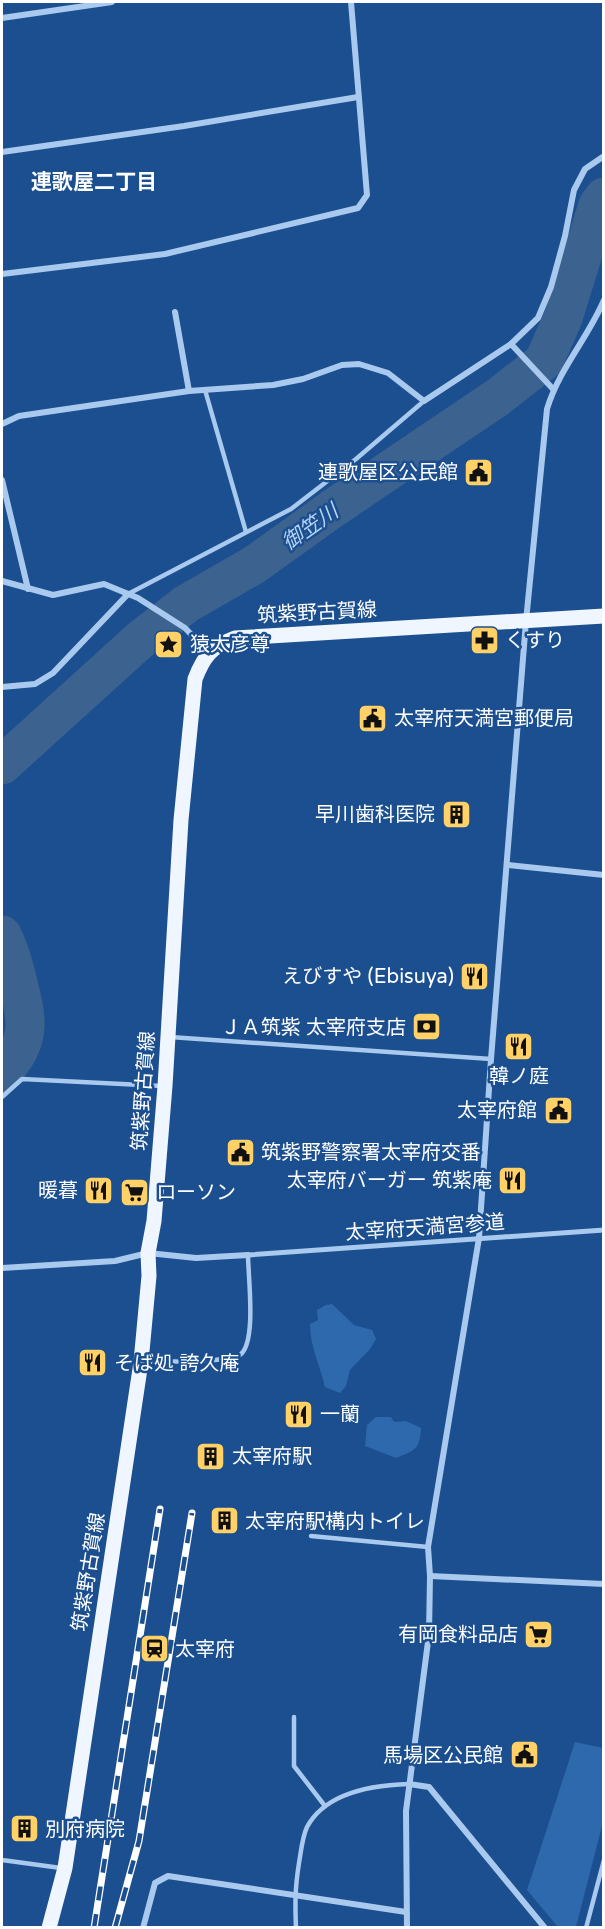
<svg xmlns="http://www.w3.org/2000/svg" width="605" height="1929" font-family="'Varela Round','Noto Sans JP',sans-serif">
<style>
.green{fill:#2e69ad}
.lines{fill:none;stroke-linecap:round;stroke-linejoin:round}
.river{stroke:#3c6290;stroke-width:39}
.service{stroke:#a9c9ee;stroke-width:4.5}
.pedestrian{stroke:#a9c9ee;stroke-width:5}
.minor{stroke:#a9c9ee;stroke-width:6}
.primary{stroke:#f0f6ff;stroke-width:15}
.rail-casing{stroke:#fff;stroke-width:7}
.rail{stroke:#1b4f8f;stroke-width:4.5;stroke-dasharray:14;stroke-linecap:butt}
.labels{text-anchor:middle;stroke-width:5;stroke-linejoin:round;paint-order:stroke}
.poi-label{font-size:20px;fill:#fff;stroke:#1b4f8f;text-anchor:start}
.street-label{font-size:20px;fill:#fff;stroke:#1b4f8f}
.neighbourhood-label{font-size:21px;font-weight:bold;fill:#fff;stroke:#1b4f8f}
.water-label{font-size:21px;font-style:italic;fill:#b5d3f5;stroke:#1b4f8f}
</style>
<rect width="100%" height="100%" fill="#1b4f8f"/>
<!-- green -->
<g class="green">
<path d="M332,1304L354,1325L372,1330L376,1339L370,1349L350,1370L346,1386L340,1393L325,1387C320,1365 310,1347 310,1324L318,1320L317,1310L326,1305Z"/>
<path d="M376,1417H391L394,1422L406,1421L421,1428C420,1450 415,1450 396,1458L365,1446L367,1425Z"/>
<path d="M575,1742L603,1748V1822L576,1927H558L527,1890Z"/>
</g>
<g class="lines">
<!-- river -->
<g class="river">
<path d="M2,765L141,639L186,604L254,565L332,509L498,397L544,361L563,318L598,205L604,197"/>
<path d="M2,935C10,950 14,966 18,983C28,1022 31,1042 2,1073"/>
</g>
<!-- service -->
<g class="service">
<path d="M205,390L246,532"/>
<path d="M128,594L291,509L356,459L424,401"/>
<path d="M170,1037L491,1059"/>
<path d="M2,1097L22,1079L162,1086"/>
<path d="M142,1362C160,1361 229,1363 240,1355C257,1343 248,1276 248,1255"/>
<path d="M311,1536L428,1547"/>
<path d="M294,1717V1766L325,1806"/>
<path d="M2,1860L61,1868"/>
<path d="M296,1928C295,1903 295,1888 299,1863C301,1852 302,1838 307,1827C326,1792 373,1785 409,1784"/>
<path d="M586,1928L604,1860"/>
</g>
<!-- pedestrian -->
<path class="pedestrian" d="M248,1255L604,1230"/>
<!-- minor -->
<g class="minor">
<path d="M2,18L112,2"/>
<path d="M2,152L184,126L358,97"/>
<path d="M2,274L165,254L358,208L367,195L351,2"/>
<path d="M175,312L189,391"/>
<path d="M511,344L553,389"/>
<path d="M2,424L19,416L189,391L273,385L303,379L342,365L359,364L388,373L424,401L511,344L538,318L551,287L565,236L574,190L585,169L604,156"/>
<path d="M2,480L28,589"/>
<path d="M2,581L53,595L104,584L138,598L185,628L209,653"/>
<path d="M2,687L35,684L53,673L128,594"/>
<path d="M507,865L604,875"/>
<path d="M2,1268L115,1261L148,1253L196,1258L248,1255"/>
<path d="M430,1576L604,1584"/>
<path d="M409,1784L429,1787L545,1928"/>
<path d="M143,1928L155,1883L168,1876L406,1912"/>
<path d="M407,1928L406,1811L429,1634L430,1576L428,1547L479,1238L491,1059L526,621L547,409C559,369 588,338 604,300"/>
</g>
<!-- primary -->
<path class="primary" d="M49,1928L65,1868L141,1362L149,1276L148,1253L154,1221L165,1086L181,820L195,679C204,656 211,647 235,638L604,616"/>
<defs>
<g id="rail">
<path d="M94,1928L160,1509"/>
<path d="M115,1928L139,1841L192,1513"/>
</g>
</defs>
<!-- rail casing -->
<use href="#rail" class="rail-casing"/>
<!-- rail -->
<use href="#rail" class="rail"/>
</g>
<!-- icons -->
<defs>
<symbol id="civic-square" viewBox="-11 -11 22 22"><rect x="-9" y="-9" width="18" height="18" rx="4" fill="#ffd166" stroke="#1b4f8f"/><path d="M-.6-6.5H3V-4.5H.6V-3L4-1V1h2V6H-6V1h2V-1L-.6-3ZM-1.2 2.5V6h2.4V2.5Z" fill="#111"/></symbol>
<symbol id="pharmacy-square" viewBox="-11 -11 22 22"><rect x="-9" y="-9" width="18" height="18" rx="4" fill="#ffd166" stroke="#1b4f8f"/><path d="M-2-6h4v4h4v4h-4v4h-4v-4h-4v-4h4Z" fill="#111"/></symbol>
<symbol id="sight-square" viewBox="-11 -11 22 22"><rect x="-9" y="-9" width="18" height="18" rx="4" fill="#ffd166" stroke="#1b4f8f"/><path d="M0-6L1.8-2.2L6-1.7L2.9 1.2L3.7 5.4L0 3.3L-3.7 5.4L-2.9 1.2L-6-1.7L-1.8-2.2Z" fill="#111"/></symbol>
<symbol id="building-square" viewBox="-11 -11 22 22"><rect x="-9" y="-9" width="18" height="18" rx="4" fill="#ffd166" stroke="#1b4f8f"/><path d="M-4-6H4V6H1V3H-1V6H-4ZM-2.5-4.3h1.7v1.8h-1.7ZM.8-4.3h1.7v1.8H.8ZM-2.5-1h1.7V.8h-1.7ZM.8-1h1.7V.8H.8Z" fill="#111"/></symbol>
<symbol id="restaurant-square" viewBox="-11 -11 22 22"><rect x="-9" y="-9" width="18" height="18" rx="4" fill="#ffd166" stroke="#1b4f8f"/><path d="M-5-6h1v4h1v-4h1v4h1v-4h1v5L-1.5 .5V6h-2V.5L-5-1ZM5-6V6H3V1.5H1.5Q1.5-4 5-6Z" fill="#111"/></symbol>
<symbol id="bank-square" viewBox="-11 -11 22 22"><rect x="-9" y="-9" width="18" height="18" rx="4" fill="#ffd166" stroke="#1b4f8f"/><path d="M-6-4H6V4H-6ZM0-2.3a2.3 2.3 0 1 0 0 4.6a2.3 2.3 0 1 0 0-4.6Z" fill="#111"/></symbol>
<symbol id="supermarket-square" viewBox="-11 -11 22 22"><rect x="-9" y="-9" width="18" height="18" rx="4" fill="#ffd166" stroke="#1b4f8f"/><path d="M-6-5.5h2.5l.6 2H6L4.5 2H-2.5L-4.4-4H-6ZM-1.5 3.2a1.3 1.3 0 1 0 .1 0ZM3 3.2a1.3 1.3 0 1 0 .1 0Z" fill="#111"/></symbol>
<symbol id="station-square" viewBox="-11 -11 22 22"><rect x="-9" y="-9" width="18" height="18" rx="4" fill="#ffd166" stroke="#1b4f8f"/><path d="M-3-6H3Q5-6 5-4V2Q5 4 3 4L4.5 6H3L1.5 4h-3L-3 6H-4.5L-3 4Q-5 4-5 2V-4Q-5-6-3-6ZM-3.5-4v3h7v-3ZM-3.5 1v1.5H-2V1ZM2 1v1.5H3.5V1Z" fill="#111"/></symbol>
</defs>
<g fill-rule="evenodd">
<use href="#civic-square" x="462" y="456" width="33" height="33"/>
<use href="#pharmacy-square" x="468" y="624" width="33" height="33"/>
<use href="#sight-square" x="152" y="628" width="33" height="33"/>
<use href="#civic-square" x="356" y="702" width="33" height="33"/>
<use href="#building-square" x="440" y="798" width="33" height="33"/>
<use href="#restaurant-square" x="458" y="960" width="33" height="33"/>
<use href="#bank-square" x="410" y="1010" width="33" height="33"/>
<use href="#restaurant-square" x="502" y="1030" width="33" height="33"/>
<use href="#civic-square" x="542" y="1094" width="33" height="33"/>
<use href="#civic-square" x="224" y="1136" width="33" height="33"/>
<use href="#restaurant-square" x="496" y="1164" width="33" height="33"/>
<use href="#restaurant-square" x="82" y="1174" width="33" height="33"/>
<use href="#supermarket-square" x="118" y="1176" width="33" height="33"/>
<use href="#restaurant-square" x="76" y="1346" width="33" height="33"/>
<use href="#restaurant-square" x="282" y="1398" width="33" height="33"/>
<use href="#building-square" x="194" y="1440" width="33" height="33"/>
<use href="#building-square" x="208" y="1504" width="33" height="33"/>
<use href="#supermarket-square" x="522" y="1618" width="33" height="33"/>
<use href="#station-square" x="138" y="1632" width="33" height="33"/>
<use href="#civic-square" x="508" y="1738" width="33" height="33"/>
<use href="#building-square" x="8" y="1812" width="33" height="33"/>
</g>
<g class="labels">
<!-- poi labels -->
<g class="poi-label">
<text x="458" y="479" text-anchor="end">連歌屋区公民館</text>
<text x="505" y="647">くすり</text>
<text x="190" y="651">猿太彦尊</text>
<text x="394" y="725">太宰府天満宮郵便局</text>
<text x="435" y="821" text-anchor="end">早川歯科医院</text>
<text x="454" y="983" text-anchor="end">えびすや (Ebisuya)</text>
<text x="406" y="1034" text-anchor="end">ＪＡ筑紫 太宰府支店</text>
<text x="519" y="1083" text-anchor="middle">韓ノ庭</text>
<text x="537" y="1117" text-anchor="end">太宰府館</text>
<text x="261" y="1159">筑紫野警察署太宰府交番</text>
<text x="492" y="1187" text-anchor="end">太宰府バーガー 筑紫庵</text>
<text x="78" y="1197" text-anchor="end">暖暮</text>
<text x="156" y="1199">ローソン</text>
<text x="114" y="1370">そば処 誇久庵</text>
<text x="320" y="1421">一蘭</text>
<text x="232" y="1463">太宰府駅</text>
<text x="245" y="1528">太宰府駅構内トイレ</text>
<text x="518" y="1641" text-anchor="end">有岡食料品店</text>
<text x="175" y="1656">太宰府</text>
<text x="503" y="1762" text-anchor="end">馬場区公民館</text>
<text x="45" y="1836">別府病院</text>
</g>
<!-- street labels -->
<g class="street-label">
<text transform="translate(317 612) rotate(-3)" y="7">筑紫野古賀線</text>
<text transform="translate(143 1091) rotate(-86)" y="7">筑紫野古賀線</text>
<text transform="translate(425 1227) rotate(-4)" y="7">太宰府天満宮参道</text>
<text transform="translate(88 1572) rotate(-81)" y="7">筑紫野古賀線</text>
</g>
<!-- neighbourhood labels -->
<g class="neighbourhood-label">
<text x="94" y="189">連歌屋二丁目</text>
</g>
<!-- water labels -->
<g class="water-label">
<text transform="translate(310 527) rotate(-35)" y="7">御笠川</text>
</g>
</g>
<!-- border -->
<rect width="605" height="1929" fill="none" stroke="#ffffff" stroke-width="6"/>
</svg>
